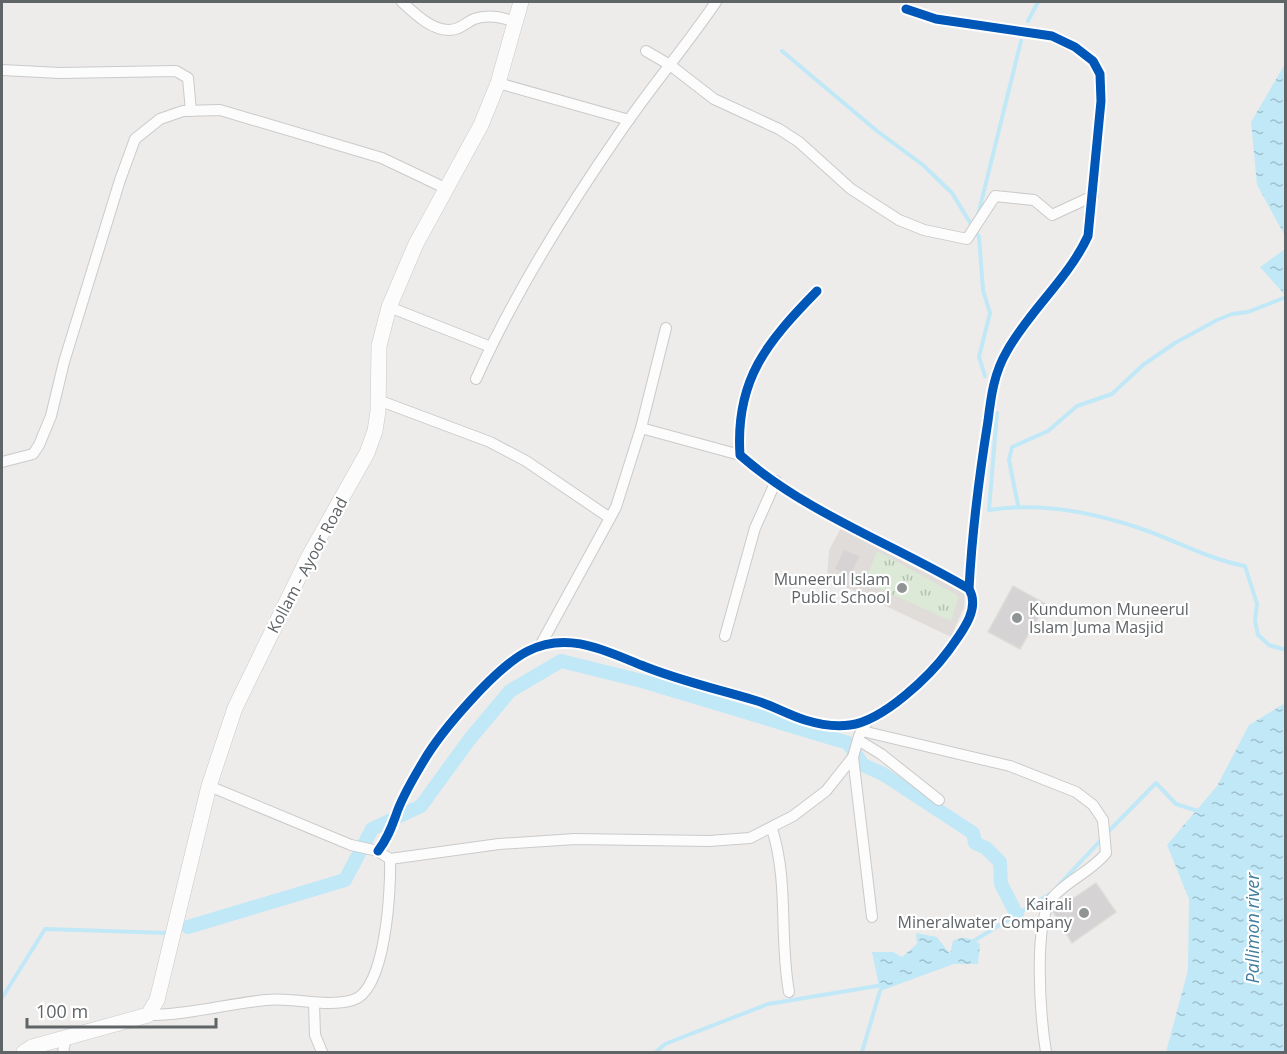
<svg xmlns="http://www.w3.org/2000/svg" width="1287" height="1054" font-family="'Open Sans',sans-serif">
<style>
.education{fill:#e0dcda}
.park{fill:url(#park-tufts)}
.water{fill:url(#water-ripples)}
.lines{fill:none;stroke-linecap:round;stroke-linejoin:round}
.stream{stroke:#c0e8f7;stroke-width:4}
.canal{stroke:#c0e8f7;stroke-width:14}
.building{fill:#d5d3d3;stroke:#dedcd9;stroke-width:1.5}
.street-casing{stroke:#cbcaca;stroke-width:12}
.secondary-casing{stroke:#cacaca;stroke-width:16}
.street{stroke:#fcfcfc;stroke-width:10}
.secondary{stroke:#fcfcfc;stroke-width:15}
.cycleway-casing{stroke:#fff;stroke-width:13}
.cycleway{stroke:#0057b8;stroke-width:9}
.poi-dot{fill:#919495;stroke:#fff;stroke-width:2}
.labels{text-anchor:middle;stroke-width:4.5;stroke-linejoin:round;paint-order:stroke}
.street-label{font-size:16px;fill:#5f6467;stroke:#fff}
.poi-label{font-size:16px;fill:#5f6467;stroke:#fff;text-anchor:end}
.water-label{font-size:18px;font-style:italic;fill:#417d9e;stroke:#fff}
</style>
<defs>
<pattern id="park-tufts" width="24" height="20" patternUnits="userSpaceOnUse" patternTransform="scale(1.5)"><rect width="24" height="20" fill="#dbe9d6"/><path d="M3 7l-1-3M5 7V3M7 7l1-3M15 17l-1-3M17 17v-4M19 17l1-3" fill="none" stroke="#b5c0b1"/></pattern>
<pattern id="water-ripples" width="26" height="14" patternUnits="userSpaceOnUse" patternTransform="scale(1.5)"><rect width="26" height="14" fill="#c0e8f7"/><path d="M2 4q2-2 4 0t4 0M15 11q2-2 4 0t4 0" fill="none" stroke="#9fc0cc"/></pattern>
</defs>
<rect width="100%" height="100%" fill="#eeecea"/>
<!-- education -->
<path class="education" d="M841,528L948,581L965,594L964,607L951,637L827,578L829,550Z"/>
<!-- park -->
<path class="park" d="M877,551L959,596L951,621L865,582Z"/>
<!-- water -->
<g class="water">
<path d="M1285,64V236L1257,185L1251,122Z"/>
<path d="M1285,249V295L1260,267Z"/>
<path d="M1285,703V1052H1166L1188,970L1189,899L1167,845L1217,786L1249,725Z"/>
<path d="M916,933L937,937L950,954L953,941C964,935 970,938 980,944L978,964H954L880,991L872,952H893L902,957L917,944Z"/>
</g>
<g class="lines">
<!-- stream -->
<g class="stream">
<path d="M1028,21L1038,2"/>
<path d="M782,51L877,131L923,165L952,193L979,237L983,290L990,313L979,357L985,376"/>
<path d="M978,215L1021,41"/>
<path d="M997,413L989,510C1040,502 1093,512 1142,529C1177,541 1208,559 1245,566L1257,604L1255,621L1258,635L1269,645L1286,650"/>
<path d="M1018,505L1009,460L1012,447L1048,431L1077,406L1112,394L1143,365L1175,343L1217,320L1232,314L1248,312L1286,297"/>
<path d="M1106,834L1156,783L1176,804L1198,811"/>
<path d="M1057,887L1101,840"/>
<path d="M972,942L1050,894"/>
<path d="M2,998L45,929L169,933"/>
<path d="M656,1052L665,1044L768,1004L883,985"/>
<path d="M862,1052L880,991"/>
</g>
<!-- canal -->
<path class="canal" d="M188,927L345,880L372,829L421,806L469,740L510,691L561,661L642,681L848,743L863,765L883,774L973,833L975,843L986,848L1000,862L1001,884L1017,915"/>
</g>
<!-- building -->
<g class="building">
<path d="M844,549L860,556L850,577L834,569Z"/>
<path d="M1013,586L1046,604L1020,649L988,632Z"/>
<path d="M1096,883L1116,912L1072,943L1053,912Z"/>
</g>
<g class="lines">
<defs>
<g id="street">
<path d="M402,2C414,13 431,30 449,30C460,30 465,23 474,19C488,14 502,17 515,22"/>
<path d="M906,9L936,19L1052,36L1075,47L1093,61L1100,74L1101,101L1088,236C1068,279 1030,310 1007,351C994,373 991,396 988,421C979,477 972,532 969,589"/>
<path d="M646,51L670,65L714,99L779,129L799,142L851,189L899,220L924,230L967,239L995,196L1034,200L1052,215L1093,196"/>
<path d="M2,70L60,73L176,71L188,78L191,111"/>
<path d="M498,83L629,120"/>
<path d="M389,307L491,347"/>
<path d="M476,379C515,292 567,209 621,131C651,87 686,46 716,2"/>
<path d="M378,400L490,442L526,461L610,518"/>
<path d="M641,428L740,455"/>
<path d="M2,462L33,454L39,445L51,416L64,362L120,180L135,139L160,119L183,111L220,110L382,158L445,188"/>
<path d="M725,636L755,528L776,481"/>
<path d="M540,646L616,507L641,428L666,328"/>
<path d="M862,731L1010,766L1076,792L1093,805L1103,820L1106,853C1092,871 1068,880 1053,897C1032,921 1041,1021 1046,1052"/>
<path d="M858,740L881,754L939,800"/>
<path d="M853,757L872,917"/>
<path d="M772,829C789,882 779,938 789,992"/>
<path d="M378,851C387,839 391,829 396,815C401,799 414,777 423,762C441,731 496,667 528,651C567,631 604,650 641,665C677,680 717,689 754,700C772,705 788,715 805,720C818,724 836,727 850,725C883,721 930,676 949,650C961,633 981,609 969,589C893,544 806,513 740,455C735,380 767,342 817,291"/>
<path d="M390,859L499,844L575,839L709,841L750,838L793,816L826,791L853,757L859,736L868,720"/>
<path d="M314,1003L315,1035L322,1052"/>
<path d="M148,1015C188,1015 226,1004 266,1000C295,997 325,1008 353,1000C386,991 391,888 390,859L378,851L351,845L209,786"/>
<path d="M63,1052L66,1038"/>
</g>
<path id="secondary" d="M24,1052L32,1047L148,1015L157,1000L209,786L235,708L308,558L367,453L375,431L378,411L379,346L389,307L416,244L481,125L498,83L521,2"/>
</defs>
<!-- street casing -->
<use href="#street" class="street-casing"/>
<!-- secondary casing -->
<use href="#secondary" class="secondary-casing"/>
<!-- street -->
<use href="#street" class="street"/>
<!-- secondary -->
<use href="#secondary" class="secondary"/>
<defs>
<g id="cycleway">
<path d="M906,9L936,19L1052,36L1075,47L1093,61L1100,74L1101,101L1088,236C1068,279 1030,310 1007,351C994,373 991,396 988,421C979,477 972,532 969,589"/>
<path d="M378,851C387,839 391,829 396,815C401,799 414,777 423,762C441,731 496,667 528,651C567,631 604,650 641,665C677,680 717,689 754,700C772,705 788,715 805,720C818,724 836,727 850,725C883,721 930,676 949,650C961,633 981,609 969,589C893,544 806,513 740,455C735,380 767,342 817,291"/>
</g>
</defs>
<!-- cycleway casing -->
<use href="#cycleway" class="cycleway-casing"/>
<!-- cycleway -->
<use href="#cycleway" class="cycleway"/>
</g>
<!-- markers -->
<g class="poi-dot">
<circle cx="902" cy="588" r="6"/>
<circle cx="1017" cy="618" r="6"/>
<circle cx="1084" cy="913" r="6"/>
</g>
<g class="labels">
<!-- street labels -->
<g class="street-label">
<text transform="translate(307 565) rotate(-62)" y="6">Kollam - Ayoor Road</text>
</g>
<!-- poi labels -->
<g class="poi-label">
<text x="890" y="585">Muneerul Islam<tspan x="890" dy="18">Public School</tspan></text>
<text x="1029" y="615" text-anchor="start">Kundumon Muneerul<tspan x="1029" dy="18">Islam Juma Masjid</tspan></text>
<text x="1072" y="910">Kairali<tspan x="1072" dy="18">Mineralwater Company</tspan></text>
</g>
<!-- water labels -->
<g class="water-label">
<text transform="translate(1253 928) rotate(-90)" y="6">Pallimon river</text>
</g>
</g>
<!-- border -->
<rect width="1287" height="1054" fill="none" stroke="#5f6467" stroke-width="6"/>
<!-- scale -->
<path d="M27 1018v9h189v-9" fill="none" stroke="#5f6467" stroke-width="3"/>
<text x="36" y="1018" font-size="18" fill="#5f6467" stroke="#ffffff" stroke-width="4.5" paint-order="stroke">100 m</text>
</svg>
